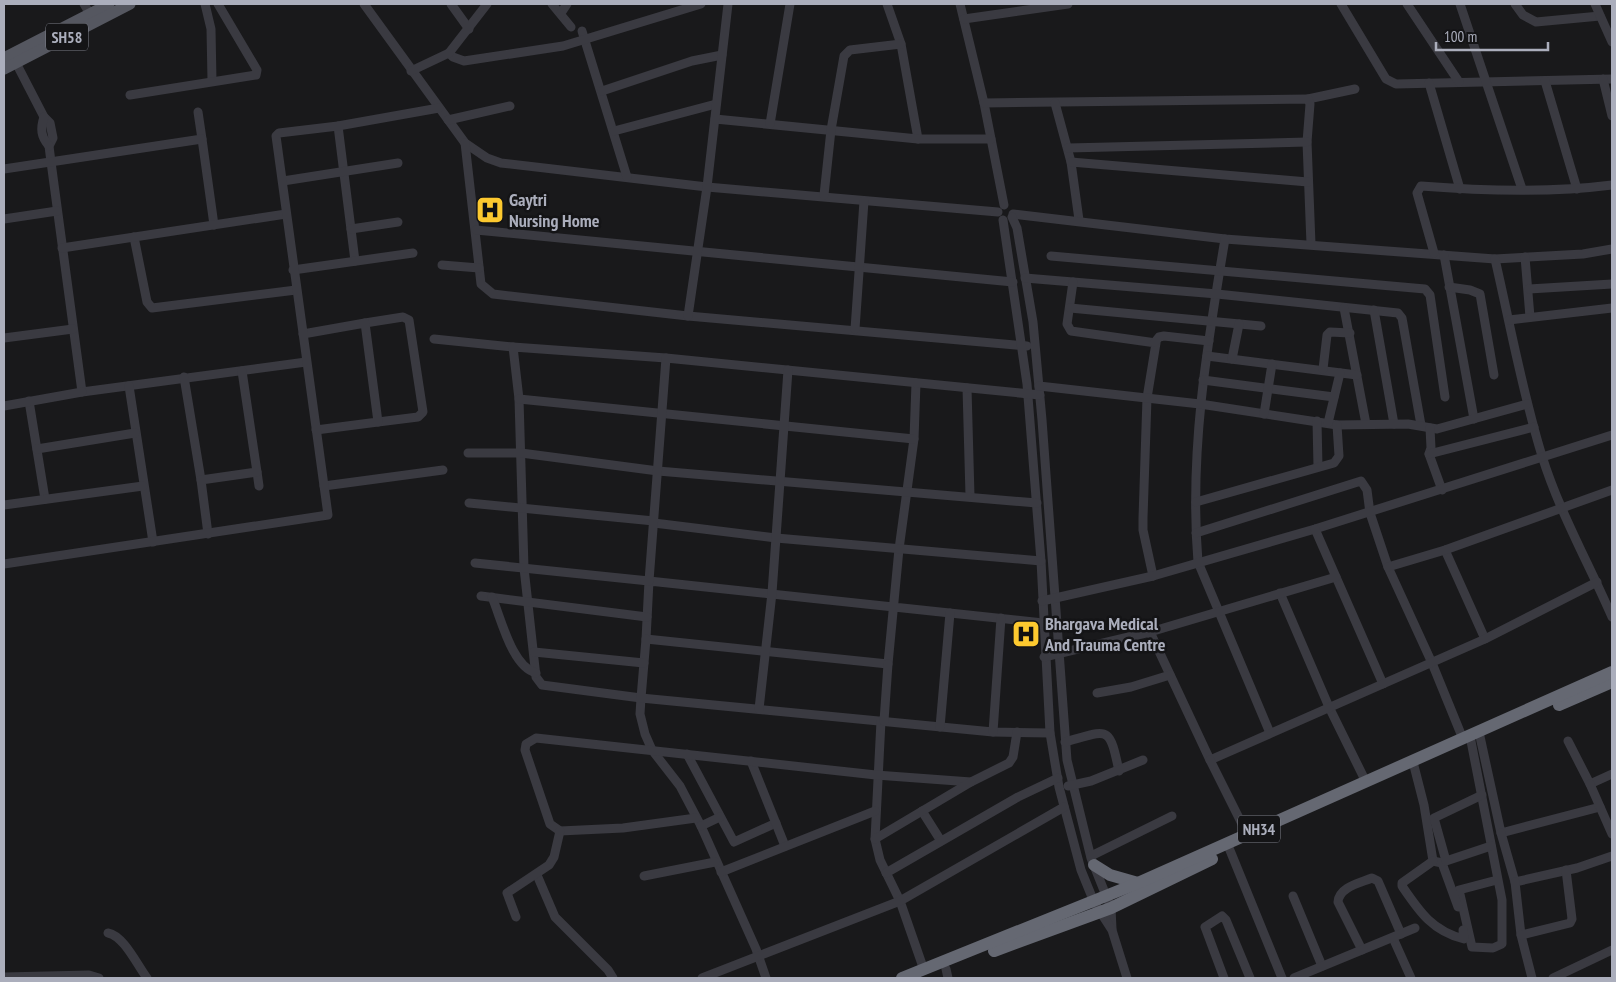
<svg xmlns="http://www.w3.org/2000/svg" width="1616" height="982" font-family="'PT Sans Narrow',sans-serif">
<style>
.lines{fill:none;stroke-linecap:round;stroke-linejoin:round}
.minor{stroke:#3a3a41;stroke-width:9}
.major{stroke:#555760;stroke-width:11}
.highway{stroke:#656872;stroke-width:12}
.labels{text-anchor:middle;stroke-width:5;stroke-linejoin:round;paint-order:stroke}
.shield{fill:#141416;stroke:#7e808a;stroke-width:1}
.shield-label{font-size:16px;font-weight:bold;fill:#abaebc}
.poi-label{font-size:18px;font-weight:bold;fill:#abaebc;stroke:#141416;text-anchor:start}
</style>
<rect width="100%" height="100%" fill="#19191b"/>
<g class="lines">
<!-- minor -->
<g class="minor">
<path d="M84,4L90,14"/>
<path d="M205,4L211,29L212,81"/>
<path d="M364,4L465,143L487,158L501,163L707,187L998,212"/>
<path d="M451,4L469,29"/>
<path d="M552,4L571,27"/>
<path d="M887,4L901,44L918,139"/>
<path d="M960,4L984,103L1004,205"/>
<path d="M1341,4L1386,79L1396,84L1612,79"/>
<path d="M1407,4L1459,82"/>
<path d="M1460,4L1522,189"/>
<path d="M1515,4L1523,15L1536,22L1600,16"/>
<path d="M1595,4L1612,42"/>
<path d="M561,13L567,4"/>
<path d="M964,19L1068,4"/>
<path d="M582,31L627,177"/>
<path d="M449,53L453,57L464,61L563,46L701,4"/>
<path d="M13,57L44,117L50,123L53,138L49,146L51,162L82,392L306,362"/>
<path d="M411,71L449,53L487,4"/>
<path d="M1603,79L1612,116"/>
<path d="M1545,81L1577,189"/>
<path d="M1429,83L1460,189"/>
<path d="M602,91L692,61L722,55"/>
<path d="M130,95L256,75L257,70L218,4"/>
<path d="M1308,99L1355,89"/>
<path d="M984,103L1308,99L1310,104L1307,142L1311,244"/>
<path d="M1055,103L1071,162L1079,220"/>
<path d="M198,112L202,139"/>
<path d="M44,117C40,129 41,137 49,146"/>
<path d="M715,119L918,139H991"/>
<path d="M448,120L510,106"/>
<path d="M770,124L790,4"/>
<path d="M338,126L355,261"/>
<path d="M614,131L716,104"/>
<path d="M465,143L481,284L493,294L688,316L1027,346"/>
<path d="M1068,148L1307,142"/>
<path d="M1071,162L1308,182"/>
<path d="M4,169L202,139L214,225"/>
<path d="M283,181L398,163"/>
<path d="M824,195L831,130L844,56L850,50L901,44"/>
<path d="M1013,214L1225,239L1495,259L1583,254L1612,249"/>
<path d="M1012,217L1017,228L1033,322L1042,420L1067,760L1091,858L1111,908L1112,929"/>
<path d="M4,219L57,211"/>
<path d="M1003,220L1027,384L1041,561L1050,733L1059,787L1081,870L1094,902L1112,930L1127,978"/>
<path d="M351,229L398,222"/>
<path d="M476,230L1013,282"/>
<path d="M134,237L147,302L152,308L296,290"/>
<path d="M1225,239C1207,345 1189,453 1198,562L1270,733"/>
<path d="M62,248L286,214"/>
<path d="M1434,253L1417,193L1421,186C1484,191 1550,193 1612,185"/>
<path d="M1444,255L1474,419"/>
<path d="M1051,256L1425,289L1430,295L1445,397"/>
<path d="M1525,257L1530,317"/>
<path d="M1495,259C1510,324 1522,391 1542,456C1559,511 1589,564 1612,617"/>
<path d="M442,265L479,268"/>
<path d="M293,270L413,253"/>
<path d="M1025,278L1217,294L1398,313L1402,318L1421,425"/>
<path d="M1073,282L1067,324L1071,331L1156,343L1147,398L1143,518V530L1153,576"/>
<path d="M1449,287L1470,290L1480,294L1494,375"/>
<path d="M1529,289L1612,284"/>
<path d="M1070,308L1261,326"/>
<path d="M1344,308L1366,424"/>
<path d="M1374,310L1394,424"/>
<path d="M688,316L707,187L728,4"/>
<path d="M1509,320L1612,308"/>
<path d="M365,323L403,317L409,320L423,412L418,417L378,422"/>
<path d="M855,329L864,201"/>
<path d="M303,334L365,323L378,422L316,430"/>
<path d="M4,338L73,329"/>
<path d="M434,339L513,347"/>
<path d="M1155,342L1159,337L1164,336L1209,341"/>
<path d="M1207,356L1357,375"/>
<path d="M666,358L513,347L519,399L524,568L536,677L542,685L641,698L640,714L645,734L652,750L680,786L701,826L756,949L766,978"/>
<path d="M1232,359L1239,324"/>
<path d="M1323,369L1327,335L1330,332L1350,333"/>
<path d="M184,377L201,480"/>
<path d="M1203,380L1334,397"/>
<path d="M916,383L914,439L899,549L888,664L646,639L649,581C781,594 912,609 1043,623"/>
<path d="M129,386L153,542"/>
<path d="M1039,386L1200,404L1337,425L1408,424L1437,429L1527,404"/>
<path d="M967,388L970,496"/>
<path d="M519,399L914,439"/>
<path d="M29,401L45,499"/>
<path d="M4,406L82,392"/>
<path d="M1264,414L1272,364"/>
<path d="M1317,421L1318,467"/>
<path d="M1328,423L1340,373"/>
<path d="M1430,428L1431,448L1429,454L1442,490"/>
<path d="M37,449L135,433"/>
<path d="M468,453H521L658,471L1037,503"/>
<path d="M1429,454L1534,427"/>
<path d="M257,472L259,486"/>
<path d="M324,486L443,470"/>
<path d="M1196,502L1334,463L1339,456L1337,425"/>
<path d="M469,503L654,521"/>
<path d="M4,505L143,486"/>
<path d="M654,523L776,538L1041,561"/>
<path d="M1196,533L1361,481L1367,490L1370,513L1388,567L1432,663L1463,739"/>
<path d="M208,534L201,480L257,472L242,371"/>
<path d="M1445,550L1485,639"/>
<path d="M475,563L649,581L666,358L1040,395"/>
<path d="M4,564L328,515L276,136L279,133L338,126L439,108"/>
<path d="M1388,567L1445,550L1612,490"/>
<path d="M1336,577L1383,684"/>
<path d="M1280,593L1329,707L1366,782"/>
<path d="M481,596L647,617"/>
<path d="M492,597C501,618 512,667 536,673"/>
<path d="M1042,601L1153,576L1315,529L1612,435"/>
<path d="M1150,632L1336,577L1315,529"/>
<path d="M646,639L641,698L993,732L1050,733"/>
<path d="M534,652L644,663"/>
<path d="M1044,657L1150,632L1210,760L1485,639L1597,582"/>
<path d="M1097,693L1131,687L1170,675"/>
<path d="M759,709L772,593L788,370"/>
<path d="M881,721L875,839L880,860L900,901L924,970"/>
<path d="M884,721L888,664"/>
<path d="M940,727L950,613"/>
<path d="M993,732L1001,618"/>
<path d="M1479,732L1501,833L1600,807"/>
<path d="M1470,736L1502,900V944L1493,948L1472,947L1459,890L1497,880"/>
<path d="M1568,741L1590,784L1612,774"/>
<path d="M1065,742C1109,730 1109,724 1119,771"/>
<path d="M687,754L734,842L776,823"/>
<path d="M1210,760L1247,834"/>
<path d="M751,761L785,846"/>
<path d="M1413,762L1424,805L1433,861L1442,863L1458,907"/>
<path d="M1590,784L1612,834"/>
<path d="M1068,786L1091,781L1143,760"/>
<path d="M1482,795L1434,818L1446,861L1491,846"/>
<path d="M922,811L941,841"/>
<path d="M696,818L623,828L560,831L550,824L525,750L526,744L536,738L876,775L971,782L1009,763L1013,757L1017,732"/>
<path d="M701,826L720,817"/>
<path d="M1501,833L1515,882L1577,868L1612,856"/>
<path d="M875,839L971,782"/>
<path d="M1227,843L1282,978"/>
<path d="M1091,856L1172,816"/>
<path d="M1433,861L1402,883V886C1419,911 1432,931 1464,939L1463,930"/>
<path d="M721,872L875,811"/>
<path d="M886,873L1018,797L1058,778"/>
<path d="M537,875L555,917L608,970L613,978"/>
<path d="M644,876L715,862"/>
<path d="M1515,882L1521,935L1532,978"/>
<path d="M1293,896L1322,966"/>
<path d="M516,917L507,893L549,865L554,857L560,831"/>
<path d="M108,933C124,936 137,965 147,978"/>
<path d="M1521,935L1570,923L1572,919L1566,870"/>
<path d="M1393,938L1411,978"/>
<path d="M1362,950L1338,902C1339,887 1360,883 1372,878L1378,881L1401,934"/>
<path d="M946,969L948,978"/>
<path d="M4,977L89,975L99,978"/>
<path d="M702,978L900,901L1064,807"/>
<path d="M1224,978L1205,927L1222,916L1226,920L1250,978"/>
<path d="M1294,978L1415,928"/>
<path d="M1553,978L1612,950"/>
</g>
<!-- major -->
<g class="major">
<path d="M4,58L109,4"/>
<path d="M4,69L130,4"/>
</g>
<!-- highway -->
<g class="highway">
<path d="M1559,705L1612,682"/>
<path d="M1094,865L1110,875L1138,883"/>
<path d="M994,951L1111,908L1212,859"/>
<path d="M902,978L1138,883L1612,672"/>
</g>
</g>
<!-- icons -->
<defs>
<symbol id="hospital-square" viewBox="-11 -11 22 22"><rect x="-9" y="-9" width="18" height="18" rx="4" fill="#fdc92f" stroke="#141416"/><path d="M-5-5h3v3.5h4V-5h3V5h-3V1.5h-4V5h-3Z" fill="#111"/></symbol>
</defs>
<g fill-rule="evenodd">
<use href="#hospital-square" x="474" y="194" width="32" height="32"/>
<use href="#hospital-square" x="1010" y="618" width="32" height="32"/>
</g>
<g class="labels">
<!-- shield labels -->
<g class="shield">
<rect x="46" y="23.5" width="42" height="27" rx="4"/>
<rect x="1238" y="815.5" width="42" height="27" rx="4"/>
</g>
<g class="shield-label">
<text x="67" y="43">SH58</text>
<text x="1259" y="835">NH34</text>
</g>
<!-- poi labels -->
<g class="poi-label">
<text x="509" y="206">Gaytri<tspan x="509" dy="21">Nursing Home</tspan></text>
<text x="1045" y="630">Bhargava Medical<tspan x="1045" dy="21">And Trauma Centre</tspan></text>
</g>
</g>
<!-- border -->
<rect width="1616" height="982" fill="none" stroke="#abaebc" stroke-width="10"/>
<!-- scale -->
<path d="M1436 42v8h112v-8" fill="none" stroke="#abaebc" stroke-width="2.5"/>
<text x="1444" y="42" font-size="15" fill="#abaebc" stroke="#141416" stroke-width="4" paint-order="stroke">100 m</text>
</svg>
